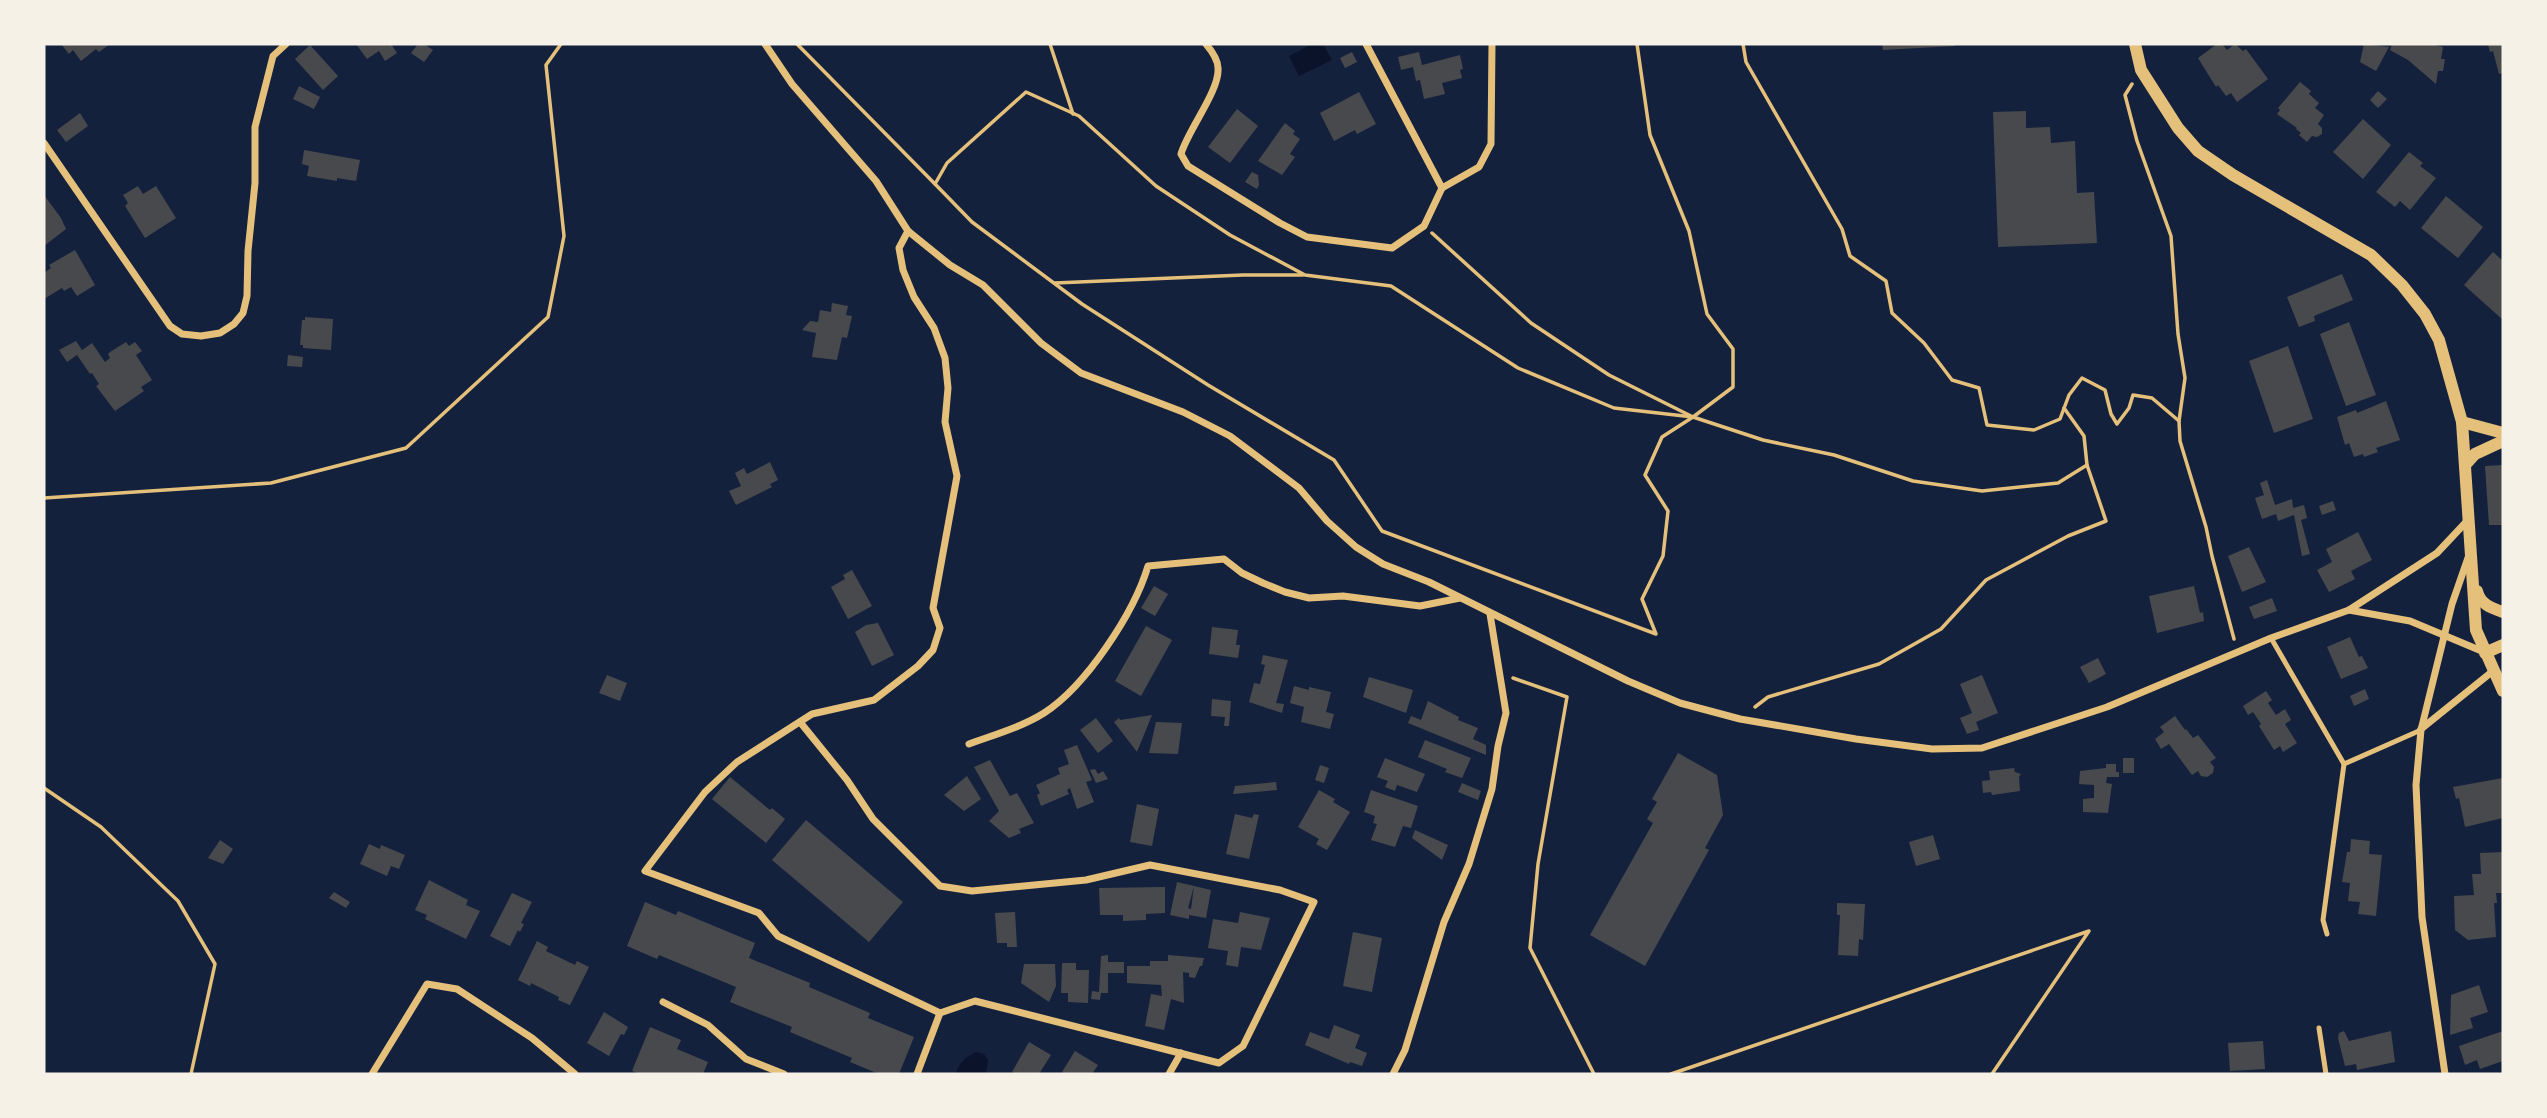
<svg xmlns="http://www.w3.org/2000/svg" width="2547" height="1118" font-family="Jost,sans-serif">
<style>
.water{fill:#0b132b}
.building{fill:#48494c}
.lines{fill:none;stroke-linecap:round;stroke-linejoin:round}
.path{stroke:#e5c07b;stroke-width:3.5}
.service{stroke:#e5c07b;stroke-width:5}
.minor{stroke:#e5c07b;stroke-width:7}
.tertiary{stroke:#e5c07b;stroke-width:12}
</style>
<rect width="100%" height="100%" fill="#14213d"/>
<!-- water -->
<g class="water">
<path d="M1312,44H1323L1332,60L1299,76L1289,56Z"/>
<path d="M976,1052L984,1054L988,1060L986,1074H956C958,1063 966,1057 976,1052Z"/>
</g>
<!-- building -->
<g class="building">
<path d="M61,44H110L99,52L96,49L81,61L73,50L69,54Z"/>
<path d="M356,44H385L386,46L391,44L397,53L385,61L379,51L367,59Z"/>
<path d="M418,44H424L433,50L424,62L411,53Z"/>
<path d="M1882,44H1955V46L1883,50Z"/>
<path d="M2217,44H2222L2227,50L2235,44L2243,51L2246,49L2268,79L2237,102L2231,93L2226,96L2218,85L2216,87L2198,58Z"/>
<path d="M2364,44L2389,47L2376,71L2360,62Z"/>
<path d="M2392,44H2431L2443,47L2441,59H2445L2443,71H2438L2436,84L2408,60L2390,50Z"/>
<path d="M2488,44H2503V73L2499,74L2493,51L2490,52Z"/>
<path d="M310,45L338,76L323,90L295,59Z"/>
<path d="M1352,52L1357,62L1345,68L1340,58Z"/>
<path d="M1419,52L1422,65L1460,55L1463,69L1460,70L1462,78L1442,83L1445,94L1424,99L1420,80L1416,81L1413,67L1401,70L1398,57Z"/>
<path d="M2300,82L2311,91L2309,94L2319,103L2315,108L2324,115L2318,124L2322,128V134L2317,137L2312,136L2307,142L2299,135L2301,133L2296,129L2297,128L2277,114L2280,110L2278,108Z"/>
<path d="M299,86L320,97L314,109L293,99Z"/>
<path d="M2378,91L2387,99L2378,108L2370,100Z"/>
<path d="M1359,92L1376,124L1357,134L1355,130L1334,141L1320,113Z"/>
<path d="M1237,109L1258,126L1230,163L1208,147Z"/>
<path d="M2026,111V128L2050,127L2051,143L2075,141L2077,193L2094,192L2097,243L1998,247L1993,112Z"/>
<path d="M80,113L88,126L66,142L57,130Z"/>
<path d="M2363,119L2391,145L2363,179L2333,152Z"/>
<path d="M1285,123L1295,131L1293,134L1300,139L1290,154L1295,157L1282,175L1258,161Z"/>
<path d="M304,150L360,160L356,181L337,178V181L307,176L309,166L302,164Z"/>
<path d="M2409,152L2423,163L2420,166L2436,178L2410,210L2400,201L2395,207L2376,192Z"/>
<path d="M1252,172L1258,175L1259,185L1257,189L1245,182Z"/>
<path d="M138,186L143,194L156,186L176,218L145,238L125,206L128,203L123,195Z"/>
<path d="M44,195L61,218L66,229L44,246Z"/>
<path d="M2446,196L2483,227L2458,258L2421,228Z"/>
<path d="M75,250L95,285L77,296L71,287L64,291L62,288L44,299V273L51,268L49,265Z"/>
<path d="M2493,252L2503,261V320L2464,285Z"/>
<path d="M2342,274L2353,300L2314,316L2315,321L2299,327L2287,297Z"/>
<path d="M832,303L848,306L846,315L852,316L847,338L842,337L837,360L812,357L816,333L802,330L810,321L818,322L820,310L831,312Z"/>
<path d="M305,317L333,319L331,350L303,348V345H300L302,320H305Z"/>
<path d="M2349,322L2376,395L2346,406L2320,334Z"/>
<path d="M76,341L82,350L92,343L105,362L110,358L108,354L110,352L126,342L129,346L135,342L142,351L136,355L152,380L141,387L144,391L115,411L96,386L99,384L92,373L90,374L77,355L67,362L59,350Z"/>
<path d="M2288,346L2313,419L2274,433L2249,361Z"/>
<path d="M288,355L303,357L302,367L287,366Z"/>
<path d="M2386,401L2400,440L2376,448L2378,452L2364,457L2363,454L2354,457L2349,443L2345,445L2337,417L2356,410L2357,413Z"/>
<path d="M770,462L778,480L770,484L772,487L736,505L729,491L741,486L735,473L744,468L747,474Z"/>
<path d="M2503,465V525H2489L2485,466Z"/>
<path d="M2267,480L2275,505L2292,499L2293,508L2304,505L2307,518L2301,520L2310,554L2302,556L2294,515L2278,521L2276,514L2262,519L2255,498L2264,495L2260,483Z"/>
<path d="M2333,501L2336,510L2322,515L2319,506Z"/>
<path d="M2358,532L2372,560L2351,571L2355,579L2329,592L2317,570L2332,562L2326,549Z"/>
<path d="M2249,547L2266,582L2242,592L2228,556Z"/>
<path d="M852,570L872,606L848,619L831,587L845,579L843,575Z"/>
<path d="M1154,586L1168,594L1155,616L1141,608Z"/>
<path d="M2194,586L2200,613L2203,612L2204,621L2157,633L2149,596Z"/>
<path d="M2272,598L2277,611L2254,619L2249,607Z"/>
<path d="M878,623L894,655L872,666L855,632L866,625Z"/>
<path d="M1146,626L1172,640L1141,696L1115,681Z"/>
<path d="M1212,627L1238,630L1236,645H1240L1238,658L1209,654Z"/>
<path d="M2350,637L2359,657L2362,656L2368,668L2341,679L2327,647Z"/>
<path d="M1263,655L1288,660L1276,703L1284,704L1282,713L1249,702L1254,683L1260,684L1265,665L1261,664Z"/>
<path d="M2098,658L2106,674L2089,683L2080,667Z"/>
<path d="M607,675L627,683L620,701L599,693Z"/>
<path d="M1982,675L1998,713L1976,722L1979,730L1967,734L1960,718L1972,713L1960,684Z"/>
<path d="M1369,677L1413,690L1406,713L1363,697Z"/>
<path d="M1294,686L1309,690V687L1331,692L1326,712L1334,714L1330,729L1301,722L1304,707L1290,703Z"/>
<path d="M2365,689L2369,699L2354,706L2350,696Z"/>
<path d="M2266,691L2272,700L2268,703L2276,715L2285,709L2291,720L2285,724L2297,743L2283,752L2280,746L2274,750L2259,726L2261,724L2253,712L2248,715L2243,706Z"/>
<path d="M1212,699L1231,701L1229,726H1224L1225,717L1211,716Z"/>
<path d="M1428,701L1459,717L1458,720L1478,728L1473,739L1486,745V755L1408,723L1411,716L1421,720Z"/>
<path d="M1152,715L1137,752L1114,722L1119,718L1120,720Z"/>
<path d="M2175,716L2185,730L2186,729L2193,738L2198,735L2216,758L2210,762L2214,767L2213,773L2207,777L2201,776L2198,771L2192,775L2169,744L2161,749L2155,739L2164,732L2160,727Z"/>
<path d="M1096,718L1113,741L1098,753L1080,730Z"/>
<path d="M1156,722L1182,723L1178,754L1149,753Z"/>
<path d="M1425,740L1471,758L1462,778L1445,772L1447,769L1418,757Z"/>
<path d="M1077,745L1092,780L1086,782L1094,802L1077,809L1070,788L1067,790L1069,794L1041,806L1037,795L1040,793L1036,785L1060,774L1058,768L1069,764L1064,750Z"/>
<path d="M1678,753L1717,775L1723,815L1705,848L1709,850L1645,966L1590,935L1653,823L1647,819L1657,802L1652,799Z"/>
<path d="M1385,758L1425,774L1417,792L1397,785L1395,791L1385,787L1388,781L1377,777Z"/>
<rect x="2123" y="758" width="11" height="15"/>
<path d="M990,760L1010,796L1017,793L1034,823L1019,829L1021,833L1009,838L989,821L999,811L974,767Z"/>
<path d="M2106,764H2116V772H2119V777H2107L2106,783L2112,784L2108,813L2083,812V799L2094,798V785L2079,784L2080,771L2106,768Z"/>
<path d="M1320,765L1329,768L1324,783L1315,780Z"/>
<path d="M2014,768L2015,772L2021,774L2019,777L2020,791L1992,795L1991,792L1983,793L1982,781L1990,780L1989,771Z"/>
<path d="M1095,769L1098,774L1103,771L1108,779L1096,783L1090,770Z"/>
<path d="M967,776L981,799L964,811L944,795Z"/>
<path d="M730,777L770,810L772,808L785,819L766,843L712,799Z"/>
<path d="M2503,778V818L2465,827L2459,798L2456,799L2453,787Z"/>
<path d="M1276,782L1277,790L1233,794L1235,786Z"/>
<path d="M1462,783L1481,791L1478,800L1458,792Z"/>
<path d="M1319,790L1335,799L1333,802L1350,812L1327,850L1316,844L1319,839L1298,827Z"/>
<path d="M1371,790L1418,806L1411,828L1403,826L1395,847L1371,840L1377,824L1373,823L1375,816L1364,812Z"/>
<path d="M1137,804L1159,809L1152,846L1130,842Z"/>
<path d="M1235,814L1252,818L1254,814L1259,815L1249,859L1226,854Z"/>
<path d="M806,820L903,902L869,942L772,860Z"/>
<path d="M1415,830L1448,845L1442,860L1412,838Z"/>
<path d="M1933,835L1940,859L1916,866L1909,842Z"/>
<path d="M2351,839L2370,841L2369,854L2382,855L2376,916L2358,914L2360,902L2348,901L2350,883L2342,882L2347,852H2350Z"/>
<path d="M220,840L233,849L223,864L208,858Z"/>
<path d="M369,844L380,849L381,845L405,855L399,869L391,866L387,876L360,864Z"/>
<path d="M2503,852V893H2496L2497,903H2494L2496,937L2468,940L2455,930L2454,896L2474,895L2472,874H2481L2480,853Z"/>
<path d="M429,880L468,900L466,905L480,911L466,939L425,919L427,915L415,910Z"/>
<path d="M1177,882L1194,886L1188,908L1191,909L1194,886L1211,890L1206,918L1189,915V919L1170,915Z"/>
<path d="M1165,887V913L1146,914V920L1123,921V915H1100L1099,888Z"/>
<path d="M334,892L350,902L346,908L329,898Z"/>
<path d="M512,893L532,902L521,923L524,924L520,932L518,930L510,946L490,936Z"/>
<path d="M645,902L676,915L678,911L755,943L749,958L810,983L809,987L870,1013L868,1018L914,1037L899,1074H879L850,1062L852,1058L790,1032L792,1027L730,1002L736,987L659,955L657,959L627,946Z"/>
<path d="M1837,903L1865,904L1863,940L1859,939L1858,956L1838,955L1840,915H1837Z"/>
<path d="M1015,912L1017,947H1007V943H997L995,913Z"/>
<path d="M1240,912L1270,918L1261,950L1241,947L1238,967L1226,965L1228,951L1208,948L1213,919L1238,923Z"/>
<path d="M1353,932L1382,938L1372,992L1343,986Z"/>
<path d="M537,941L548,947L546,951L575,965L577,961L589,967L570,1005L558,1000L559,997L531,983L530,986L518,980Z"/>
<path d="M1108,955V962H1124V973H1108V993H1101L1100,1000L1091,999L1092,991L1099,992L1101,956Z"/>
<path d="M1168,955L1204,958L1202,966H1200L1195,978L1189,977V973L1183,972L1184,1003L1171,999L1164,1030L1145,1026L1151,994L1162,996L1161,985L1127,983V966H1150V961H1168Z"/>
<path d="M1062,963H1076V970H1089L1088,1003L1068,1002V993H1061Z"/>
<path d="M1024,964H1055L1056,986L1049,1002L1021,983Z"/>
<path d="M2479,985L2488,1012L2470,1018L2473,1028L2450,1035L2451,995Z"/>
<path d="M604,1012L628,1027L624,1035L621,1034L609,1056L587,1043Z"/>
<path d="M1334,1025L1360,1035L1355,1048L1367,1053L1362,1066L1350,1062L1349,1064L1305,1045L1310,1032L1329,1039Z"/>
<path d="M650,1027L681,1040L677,1049L708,1062L703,1074H640L632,1071Z"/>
<path d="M2344,1031L2349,1041L2391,1031L2395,1062L2357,1070L2356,1064L2345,1066L2338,1038L2339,1033Z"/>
<path d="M2503,1031V1061L2480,1069L2477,1060L2465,1065L2459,1046Z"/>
<path d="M2263,1041L2265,1069L2230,1071L2228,1043Z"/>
<path d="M1029,1042L1051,1055L1039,1074H1016L1012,1072Z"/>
<path d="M1075,1051L1098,1065L1092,1074H1065L1062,1072Z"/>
</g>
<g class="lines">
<!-- path -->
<g class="path">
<path d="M797,44L935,184"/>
<path d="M1050,44L1073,114"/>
<path d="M1743,44L1746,62L1842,229L1850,256L1886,281L1892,313L1924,343L1952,380L1979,388L1987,425L2034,430L2060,419L2069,395L2082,378L2105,390L2111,414L2117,424L2129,408L2133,395L2152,398L2179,421"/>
<path d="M2132,84L2125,95L2137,141L2171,236L2178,334L2185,378L2179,421L2180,441L2206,527L2212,556L2234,639"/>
<path d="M1432,233L1531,323L1609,375L1693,417L1733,387V349L1707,314L1689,231L1650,135L1637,44"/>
<path d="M1055,283L1243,275H1303"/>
<path d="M1693,417L1614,408L1518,368L1391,286L1305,275L1230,235L1156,186L1079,116L1026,92L947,163L935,184L972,222L1082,304L1208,385L1334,460L1382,531L1656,634L1642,599L1663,556L1668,511L1645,475L1662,437L1693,417L1763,440L1834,455L1913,481L1982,491L2058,483L2087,465L2084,436L2064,408"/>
<path d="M44,498L271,483L406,448L548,317L564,236L546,65L561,44"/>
<path d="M1513,678L1567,697L1538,864L1530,948L1594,1074"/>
<path d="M1755,707L1768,697L1879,664L1941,629L1986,580L2068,536L2106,521L2087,465"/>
<path d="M44,788L101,827L178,901L215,964L191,1074"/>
<path d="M1671,1074L2089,931L1992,1074"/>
</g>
<!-- service -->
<g class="service">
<path d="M2271,638L2344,764L2323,920L2327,934"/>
<path d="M2344,764L2421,730"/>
<path d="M2319,1028L2326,1074"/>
</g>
<!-- minor -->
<g class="minor">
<path d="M765,44L792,84L876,181L908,231L950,265L983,285L1041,343L1081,373L1183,412L1230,436L1299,488L1327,521L1356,547L1383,564L1429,582L1628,681L1680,703L1740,719L1856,739L1932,749L1982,748L2107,707L2271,638L2349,610L2437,553L2468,520"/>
<path d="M1206,44C1211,50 1218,60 1218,68C1220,90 1188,130 1181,154L1188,166L1280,223L1307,237L1392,248L1424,226L1442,188"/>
<path d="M1366,44L1442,188"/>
<path d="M44,143L170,326L182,334L201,336L220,333L234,324L243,313L247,296L248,251L255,183V127L273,56L286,44"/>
<path d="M1442,188L1479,167L1491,144L1492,44"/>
<path d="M908,231L899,248L903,270L914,297L934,328L945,358L948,388L945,422L957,476L933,608L940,628L933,650L918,666L874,700L812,714L737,762L705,792L645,871L759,913L778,936L940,1013"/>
<path d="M2349,610L2410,621L2484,652"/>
<path d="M800,722L847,780L873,819L940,886L972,891L1086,880L1150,865L1280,890L1314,902L1243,1046L1219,1063L975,1001L940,1013L917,1074"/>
<path d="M2421,729L2493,671"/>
<path d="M969,744C993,735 1022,727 1044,713C1086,686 1134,613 1148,566L1224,559L1242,573L1263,583L1285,592L1309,598L1343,596L1420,606L1460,598"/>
<path d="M663,1002L708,1025L746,1059L784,1074"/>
<path d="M372,1074L427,984L457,989L532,1038L575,1074"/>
<path d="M1169,1074L1181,1053"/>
<path d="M1393,1074L1405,1050L1444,922L1469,864L1492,789L1498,746L1506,713L1490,614"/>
<path d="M2445,1074L2422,917L2416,785L2421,730L2452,604L2469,555"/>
</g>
<!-- tertiary -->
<g class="tertiary">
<path d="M2135,44L2141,70L2178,128L2198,151L2233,175L2371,255L2402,285L2425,314L2439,340L2462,422L2476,630L2503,691"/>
<path d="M2462,422L2503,433"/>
<path d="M2465,465L2475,454L2503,441"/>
<path d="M2477,591C2480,604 2491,608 2503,612"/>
<path d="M2485,653L2503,645"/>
</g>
</g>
<!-- border -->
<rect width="2547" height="1118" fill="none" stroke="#f6f1e7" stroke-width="91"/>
</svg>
